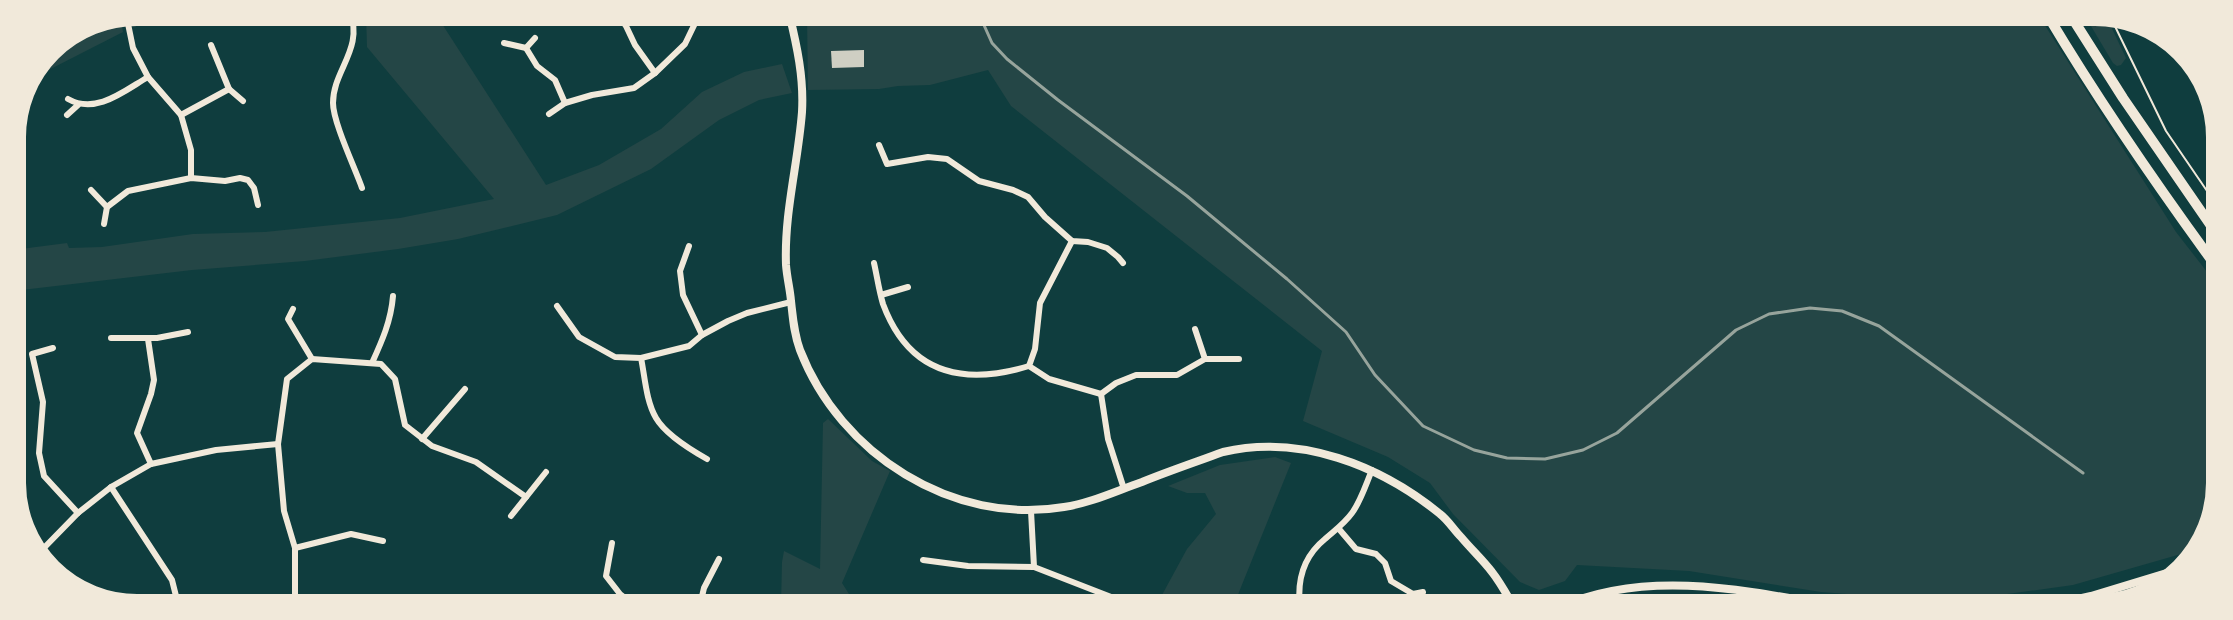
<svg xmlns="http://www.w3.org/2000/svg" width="2233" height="620" font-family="'IBM Plex Sans',sans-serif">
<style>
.green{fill:#244646}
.building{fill:#cfcfc3}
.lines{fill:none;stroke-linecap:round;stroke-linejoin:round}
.path{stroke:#f1e9da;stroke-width:2}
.minor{stroke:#f1e9da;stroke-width:6}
.tertiary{stroke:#f1e9da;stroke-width:8}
.trunk{stroke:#f1e9da;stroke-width:10}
.rail{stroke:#97a49c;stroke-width:3}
.rim{fill:none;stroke:#f1e9da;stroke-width:8}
</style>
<rect width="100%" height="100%" fill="#0f3d3e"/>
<!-- green -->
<g class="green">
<path d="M136,12H163L138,24Z"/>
<path d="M366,12L435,13L546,185L599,165L661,129L702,92L744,72L782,64L792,93L759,100L719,120L651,169L557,215L458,239L398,249L305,261L192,270L13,291V250L67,243L69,248L102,247L193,234L265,232L400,218L494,199L367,47Z"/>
<path d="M807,13L2039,16L2176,232L2218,286L2217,515L2195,550L2073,585L1993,596L1924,600L1821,592L1689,571L1577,565L1565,581L1539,590L1520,582L1453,514L1430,483L1388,457L1303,421L1322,351L1011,106L988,70L930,85L898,86L879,89L808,90Z"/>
<path d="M120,15L123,32L27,81L49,49L90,21Z"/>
<path d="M2085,16H2106L2126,58L2121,65L2117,66L2113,63Z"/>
<path d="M2121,16H2128L2147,28L2146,36Z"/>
<path d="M828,419L872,461L890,471L842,583L856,605H781L782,562L784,551L820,569L823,423Z"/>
<path d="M1275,457L1291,463L1235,602L1247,604V606H1156L1187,549L1216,514L1205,493H1187L1168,486L1220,465Z"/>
<path d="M1685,598L1736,602L1767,607H1605L1632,601Z"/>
</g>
<!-- building -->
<path class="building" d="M864,50V67L832,68L831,51Z"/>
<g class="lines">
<!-- path -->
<path class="path" d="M2110,16L2166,131L2218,207"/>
<!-- minor -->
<g class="minor">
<path d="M350,12C364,49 333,70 333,103C333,122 355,168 362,188"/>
<path d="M617,13L626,26L635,45L655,73"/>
<path d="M126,14L133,48L148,77L181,115L191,150V178"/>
<path d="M504,43L526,48L537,66L555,80L565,103"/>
<path d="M526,48L535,38"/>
<path d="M229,89L243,101"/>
<path d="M68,99C96,115 124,91 148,77"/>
<path d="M549,114L565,103L592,95L634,88L655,73L685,44L700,13"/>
<path d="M67,115L78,105"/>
<path d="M181,115L229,89L211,45"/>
<path d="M879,145L887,164L928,157L947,159L979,181L1013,190L1028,197L1045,217L1072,241L1088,242L1107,248L1118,257L1123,263"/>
<path d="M91,190L107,207"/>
<path d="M13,203H15"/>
<path d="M104,224L107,207L128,191L191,178L225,181L240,178L248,180L254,188L258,205"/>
<path d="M1072,241L1040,303L1035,349L1029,366L1049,379L1101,394"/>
<path d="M689,246L680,271L683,295L702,335"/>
<path d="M874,263C877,276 879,291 883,304C909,374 963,386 1029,366"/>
<path d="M881,295L908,287"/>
<path d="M557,306L579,337L615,357L641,358C645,377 646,401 656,418C666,435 691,450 707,459"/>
<path d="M293,309L288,319L312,359"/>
<path d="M1195,329L1205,359"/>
<path d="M111,338H157L188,332"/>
<path d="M148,339L154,380L151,394L137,433L151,464"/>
<path d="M53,348L32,354L43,402L39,453L44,476L78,513"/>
<path d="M641,358L689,346L702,335L728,321L747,313L791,302"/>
<path d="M372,363C382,341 391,321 393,296"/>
<path d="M1101,394L1116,383L1136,375H1177L1205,359H1239"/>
<path d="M1101,394L1108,439L1124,489"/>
<path d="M422,439L465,389"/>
<path d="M111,487L172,580L178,604"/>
<path d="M1031,511L1034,567"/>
<path d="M511,516L546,472"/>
<path d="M1339,529L1356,549L1376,554L1385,563L1391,581L1413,594L1423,592"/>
<path d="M612,543L606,576L620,594L634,605"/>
<path d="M295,548L351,534L383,541"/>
<path d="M39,553L78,513L111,487L151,464L216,450L278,444"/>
<path d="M923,560L968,566L1034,567L1124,602"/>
<path d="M1413,594V606"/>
<path d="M295,604V548L284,511L278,444L287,379L312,359L381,364L395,379L405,425L432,446L476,462L526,497"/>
<path d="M700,605L704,588L719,559"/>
<path d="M1300,606C1297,580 1304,556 1325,539C1335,530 1344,524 1352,513C1361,501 1366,484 1372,470"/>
</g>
<!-- tertiary -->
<g class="tertiary">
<path d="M789,13C797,46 804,78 802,112C798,164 784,213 786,265C787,278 790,289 791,301C793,319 794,334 800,350C840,454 953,526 1064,507C1091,503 1116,491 1142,482C1169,471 1196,462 1223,452C1300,434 1380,465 1440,514C1448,520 1454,530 1461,537C1471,549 1483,560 1492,572C1500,582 1507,595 1514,607"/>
<path d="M1560,607C1648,568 1749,591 1839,607"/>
<path d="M2037,608L2091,596L2183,568"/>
</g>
<!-- trunk -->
<g class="trunk">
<path d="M2048,16C2100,103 2158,187 2218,269"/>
<path d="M2071,16L2123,98L2218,236"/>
</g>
<!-- rail -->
<path class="rail" d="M979,14L992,43L1007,59L1058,100L1187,196L1287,279L1346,332L1375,375L1423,426L1474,450L1507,458L1545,459L1583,450L1617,433L1736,330L1769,314L1810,308L1842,311L1879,326L2083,473"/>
</g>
<!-- crop -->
<path d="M0 0H2233V620H0ZM137 22H2095A115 115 0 0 1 2210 137V483A115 115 0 0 1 2095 598H137A115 115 0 0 1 22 483V137A115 115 0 0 1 137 22Z" fill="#f1e9da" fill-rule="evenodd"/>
<path class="rim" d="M137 22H2095A115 115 0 0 1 2210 137V483A115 115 0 0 1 2095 598H137A115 115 0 0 1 22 483V137A115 115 0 0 1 137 22Z"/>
</svg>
